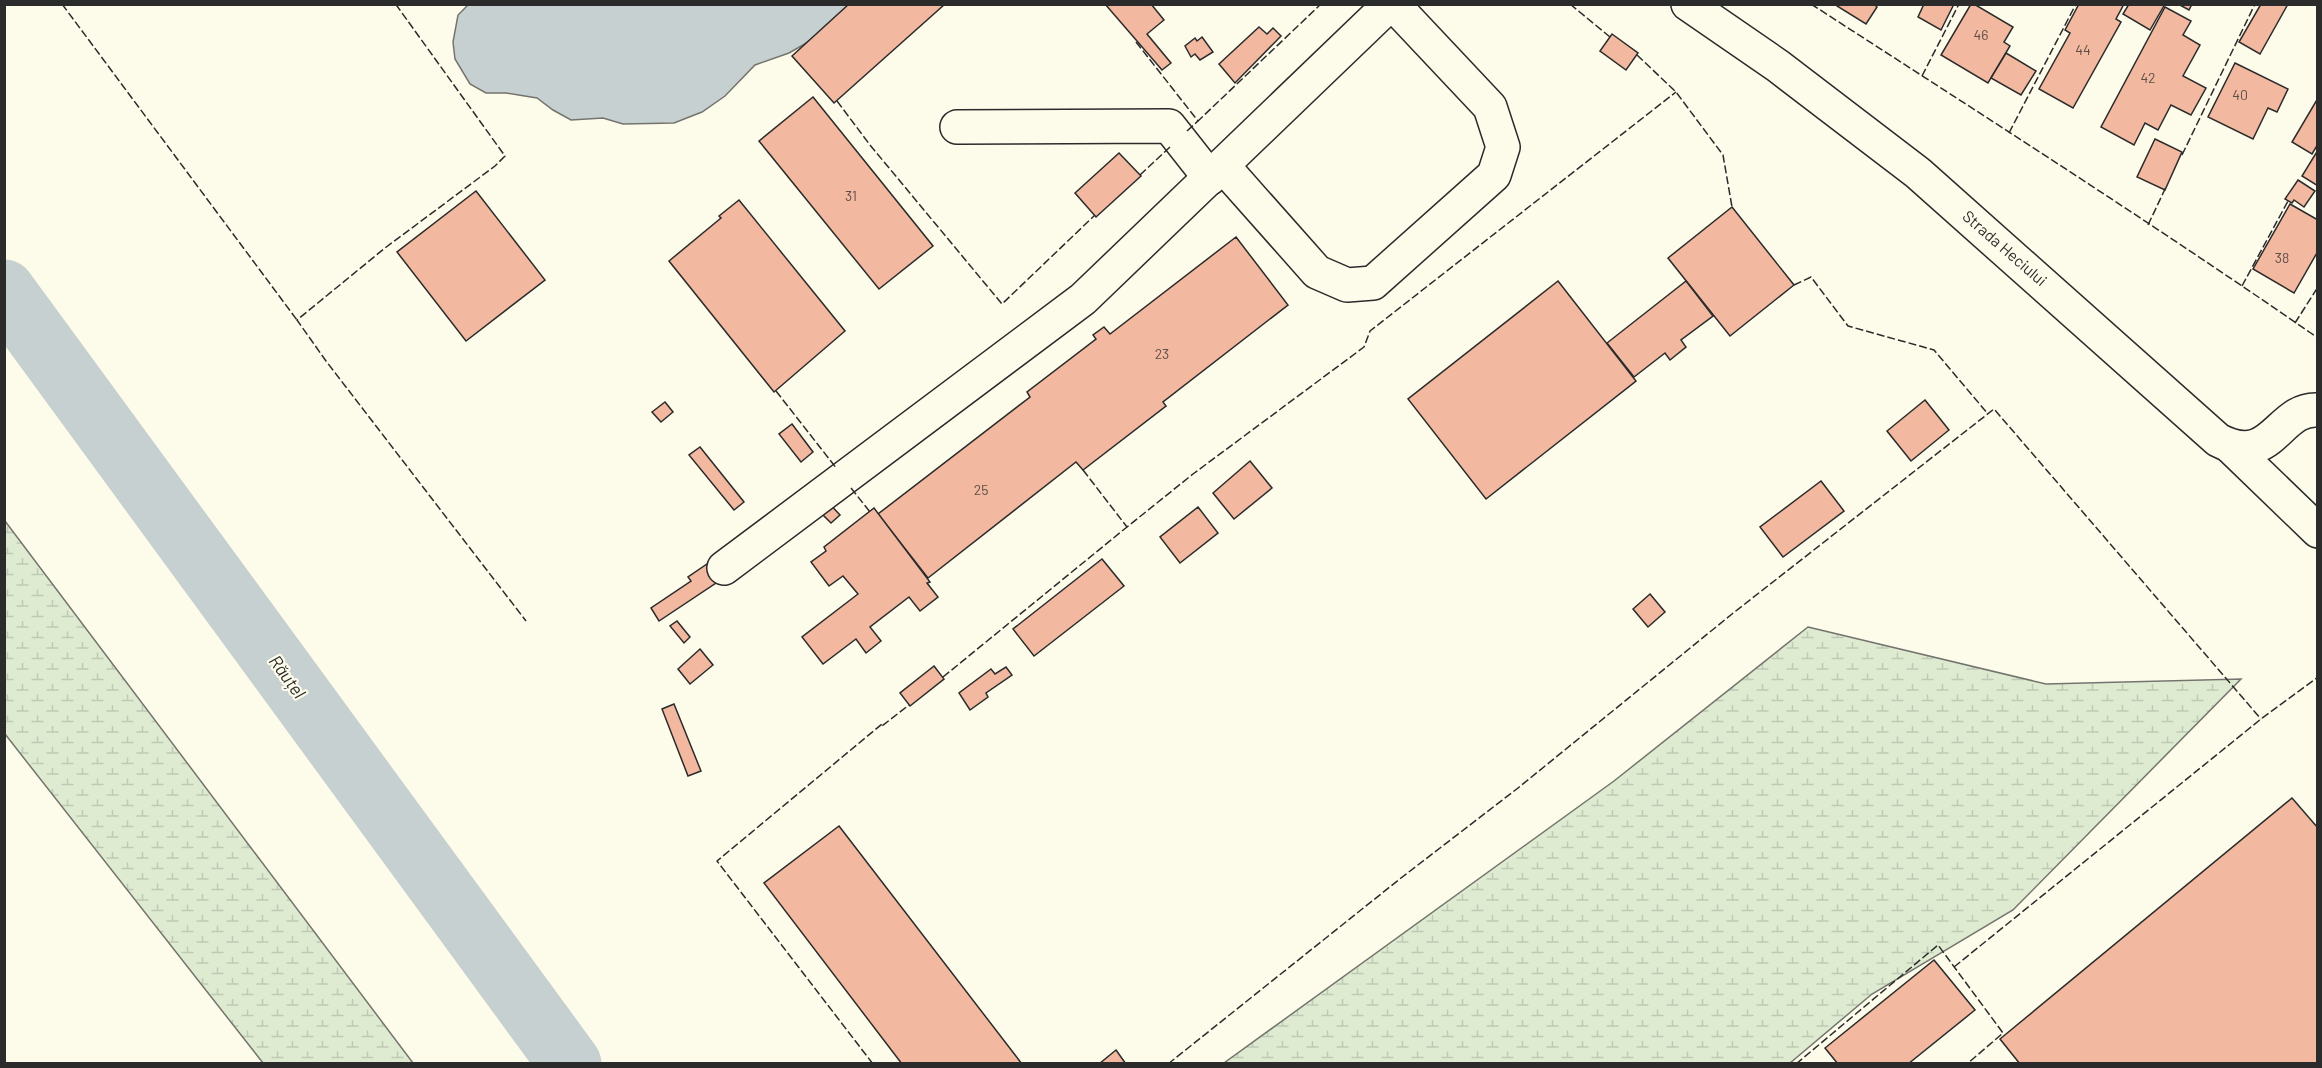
<svg xmlns="http://www.w3.org/2000/svg" width="2322" height="1068" font-family="Barlow,sans-serif">
<style>
.wetland{fill:url(#wetland-marsh);stroke:#74746e;stroke-width:1.5}
.water{fill:#c7d0d0;stroke:#74746e;stroke-width:1.5}
.lines{fill:none;stroke-linecap:round;stroke-linejoin:round}
.river{stroke:#c7d0d0;stroke-width:63}
.building{fill:#f2b8a0;stroke:#2b2b2b;stroke-width:1.5}
.minor-casing{stroke:#2b2b2b;stroke-width:36}
.minor{stroke:#fdfbea;stroke-width:33}
.fence{stroke:#2b2b2b;stroke-width:1.5;stroke-dasharray:8 3;stroke-linecap:butt}
.labels{text-anchor:middle;stroke-width:4.5;stroke-linejoin:round;paint-order:stroke}
.number-label{font-size:14px;fill:#5d4e48}
.street-label{font-size:16px;fill:#2b2b2b;stroke:#fdfbea}
.water-label{font-size:18px;font-style:italic;fill:#2b2b2b;stroke:#fdfbea}
</style>
<defs>
<pattern id="wetland-marsh" width="20" height="14" patternUnits="userSpaceOnUse" patternTransform="scale(1.5)"><rect width="20" height="14" fill="#deebd1"/><path d="M1 5h8M5 5V1M11 12h8M15 12V8" fill="none" stroke="#bfcab4"/></pattern>
</defs>
<rect width="100%" height="100%" fill="#fdfbea"/>
<!-- wetland -->
<g class="wetland">
<path d="M4,521H5L413,1063H263L5,734Z"/>
<path d="M1808,627L2046,684L2241,679L2013,910L1872,994L1790,1063H1224L1614,781Z"/>
</g>
<!-- water -->
<path class="water" d="M468,5H857L841,20L803,45L789,53L755,65L725,96L702,112L674,123L623,124L603,118L571,120L553,110L537,98L506,93H486L470,84L455,59L453,42L458,15Z"/>
<g class="lines">
<!-- river -->
<path class="river" d="M4,291L570,1064"/>
</g>
<!-- building -->
<g class="building">
<path d="M849,4H945L834,103L792,56Z"/>
<path d="M1105,4H1151L1164,20L1147,34L1171,63L1162,70Z"/>
<path d="M1838,4H1874L1877,7L1866,24L1837,6Z"/>
<path d="M1924,4H1954L1941,30L1918,17Z"/>
<path d="M1971,4H1974L2013,27L2004,42L2010,46L1988,83L1941,55Z"/>
<path d="M2079,4H2124L2116,19L2121,22L2073,108L2039,89L2070,33L2065,30Z"/>
<path d="M2129,4H2165L2150,30L2123,14Z"/>
<path d="M2178,4H2192L2189,10Z"/>
<path d="M2261,4H2288L2260,54L2239,42Z"/>
<path d="M2165,7L2191,21L2183,35L2200,45L2183,76L2206,88L2191,115L2171,105L2158,130L2145,123L2134,145L2101,127Z"/>
<path d="M1259,27L1267,34L1273,28L1281,36L1235,83L1219,64Z"/>
<path d="M1612,34L1638,53L1626,70L1600,51Z"/>
<path d="M1202,37L1213,52L1200,60L1195,54L1191,57L1185,46L1195,38L1197,41Z"/>
<path d="M2006,53L2036,71L2021,95L1991,78Z"/>
<path d="M2235,63L2288,89L2277,112L2268,108L2253,139L2208,117Z"/>
<path d="M813,97L933,246L879,289L759,141Z"/>
<path d="M2318,98V144L2312,154L2292,142Z"/>
<path d="M2155,139L2182,152L2165,190L2137,177Z"/>
<path d="M2318,150V186L2302,176Z"/>
<path d="M1119,153L1141,176L1096,217L1075,193Z"/>
<path d="M2298,180L2315,191L2304,207L2294,200L2292,203L2285,199Z"/>
<path d="M476,191L545,280L466,341L397,252Z"/>
<path d="M739,200L845,331L774,392L669,261L721,218L719,216Z"/>
<path d="M2290,204L2318,220V251L2294,293L2253,269Z"/>
<path d="M1732,207L1794,285L1730,336L1668,258Z"/>
<path d="M1236,237L1288,305L1163,402L1166,406L1083,470L1076,462L928,578L878,514L1030,397L1027,392L1096,339L1093,335L1104,327L1110,334Z"/>
<path d="M1558,281L1636,381L1486,499L1408,399Z"/>
<path d="M1686,281L1713,316L1681,340L1686,347L1670,360L1665,353L1634,377L1607,343Z"/>
<path d="M1925,400L1949,430L1911,461L1887,431Z"/>
<path d="M665,402L673,412L661,422L652,412Z"/>
<path d="M792,424L813,452L801,462L779,434Z"/>
<path d="M700,447L744,502L734,510L689,455Z"/>
<path d="M1250,461L1272,488L1234,519L1213,493Z"/>
<path d="M1821,481L1844,511L1783,557L1760,527Z"/>
<path d="M824,498L840,515L831,523L815,507Z"/>
<path d="M1198,507L1218,533L1180,563L1160,537Z"/>
<path d="M874,508L930,582L927,583L938,597L920,611L909,597L870,627L881,641L866,653L856,639L823,664L802,637L858,594L843,576L829,586L811,562L826,551L824,547Z"/>
<path d="M1102,559L1124,586L1034,656L1013,629Z"/>
<path d="M707,564L719,581L659,621L651,608L691,581L688,577Z"/>
<path d="M1650,594L1665,612L1648,627L1633,609Z"/>
<path d="M677,621L690,637L684,643L670,626Z"/>
<path d="M700,649L713,665L690,684L678,669Z"/>
<path d="M934,666L944,679L910,706L900,693Z"/>
<path d="M1006,667L1012,675L986,693L988,697L970,710L959,693L991,669L995,674Z"/>
<path d="M674,704L701,771L688,776L662,709Z"/>
<path d="M2292,798L2318,828V1064H2020L2000,1039Z"/>
<path d="M839,826L1022,1064H902L764,883Z"/>
<path d="M1934,960L1975,1010L1908,1064H1838L1825,1048Z"/>
<path d="M1116,1050L1126,1064H1099Z"/>
</g>
<g class="lines">
<defs>
<g id="minor">
<path d="M1688,4L1778,66L1918,173L2218,440C2273,469 2278,407 2318,410"/>
<path d="M957,127L1169,126L1210,178"/>
<path d="M1223,166L1317,272L1347,285L1373,283L1494,175L1503,147L1490,107L1393,4"/>
<path d="M2231,447L2318,531"/>
<path d="M724,568L1083,299L1390,4"/>
</g>
</defs>
<!-- minor casing -->
<use href="#minor" class="minor-casing"/>
<!-- minor -->
<use href="#minor" class="minor"/>
<!-- fence -->
<g class="fence">
<path d="M62,4L297,320"/>
<path d="M398,4L397,6L505,156L495,166L385,248L297,320L326,361L526,621"/>
<path d="M1570,4L1610,37"/>
<path d="M1811,4C1981,114 2152,223 2318,338"/>
<path d="M1136,42L1198,121L1321,4"/>
<path d="M1637,55L1676,92L1723,155L1732,207"/>
<path d="M1922,76L1959,4"/>
<path d="M837,101L870,145L1002,304L1095,215"/>
<path d="M1187,131L1198,121"/>
<path d="M2009,133L2076,4"/>
<path d="M2182,155L2255,4"/>
<path d="M1140,175L1170,147"/>
<path d="M2148,225L2166,187"/>
<path d="M1794,285L1811,277L1848,326L1934,350L1988,414"/>
<path d="M2242,286L2288,201"/>
<path d="M2295,323L2318,287"/>
<path d="M776,391L837,469"/>
<path d="M1083,470L1127,527L1193,474L1364,347L1370,331L1676,92"/>
<path d="M851,488L870,512"/>
<path d="M943,677L1127,527"/>
<path d="M1954,967L2261,719L2318,677"/>
<path d="M873,1064L717,861L882,724V726L909,705"/>
<path d="M1168,1064L1401,878L1518,788L1732,614L1994,409L2261,719"/>
<path d="M1796,1064L1938,945L2003,1033L1967,1064"/>
</g>
</g>
<g class="labels">
<!-- number labels -->
<g class="number-label">
<text x="1981" y="40">46</text>
<text x="2083" y="55">44</text>
<text x="2148" y="83">42</text>
<text x="2240" y="100">40</text>
<text x="851" y="201">31</text>
<text x="2282" y="263">38</text>
<text x="1162" y="359">23</text>
<text x="981" y="495">25</text>
</g>
<!-- street labels -->
<g class="street-label">
<text transform="translate(2005 248) rotate(41)" y="6">Strada Heciului</text>
</g>
<!-- water labels -->
<g class="water-label">
<text transform="translate(287 677) rotate(54)" y="6">Răuțel</text>
</g>
</g>
<!-- border -->
<rect width="2322" height="1068" fill="none" stroke="#2b2b2b" stroke-width="12"/>
</svg>
